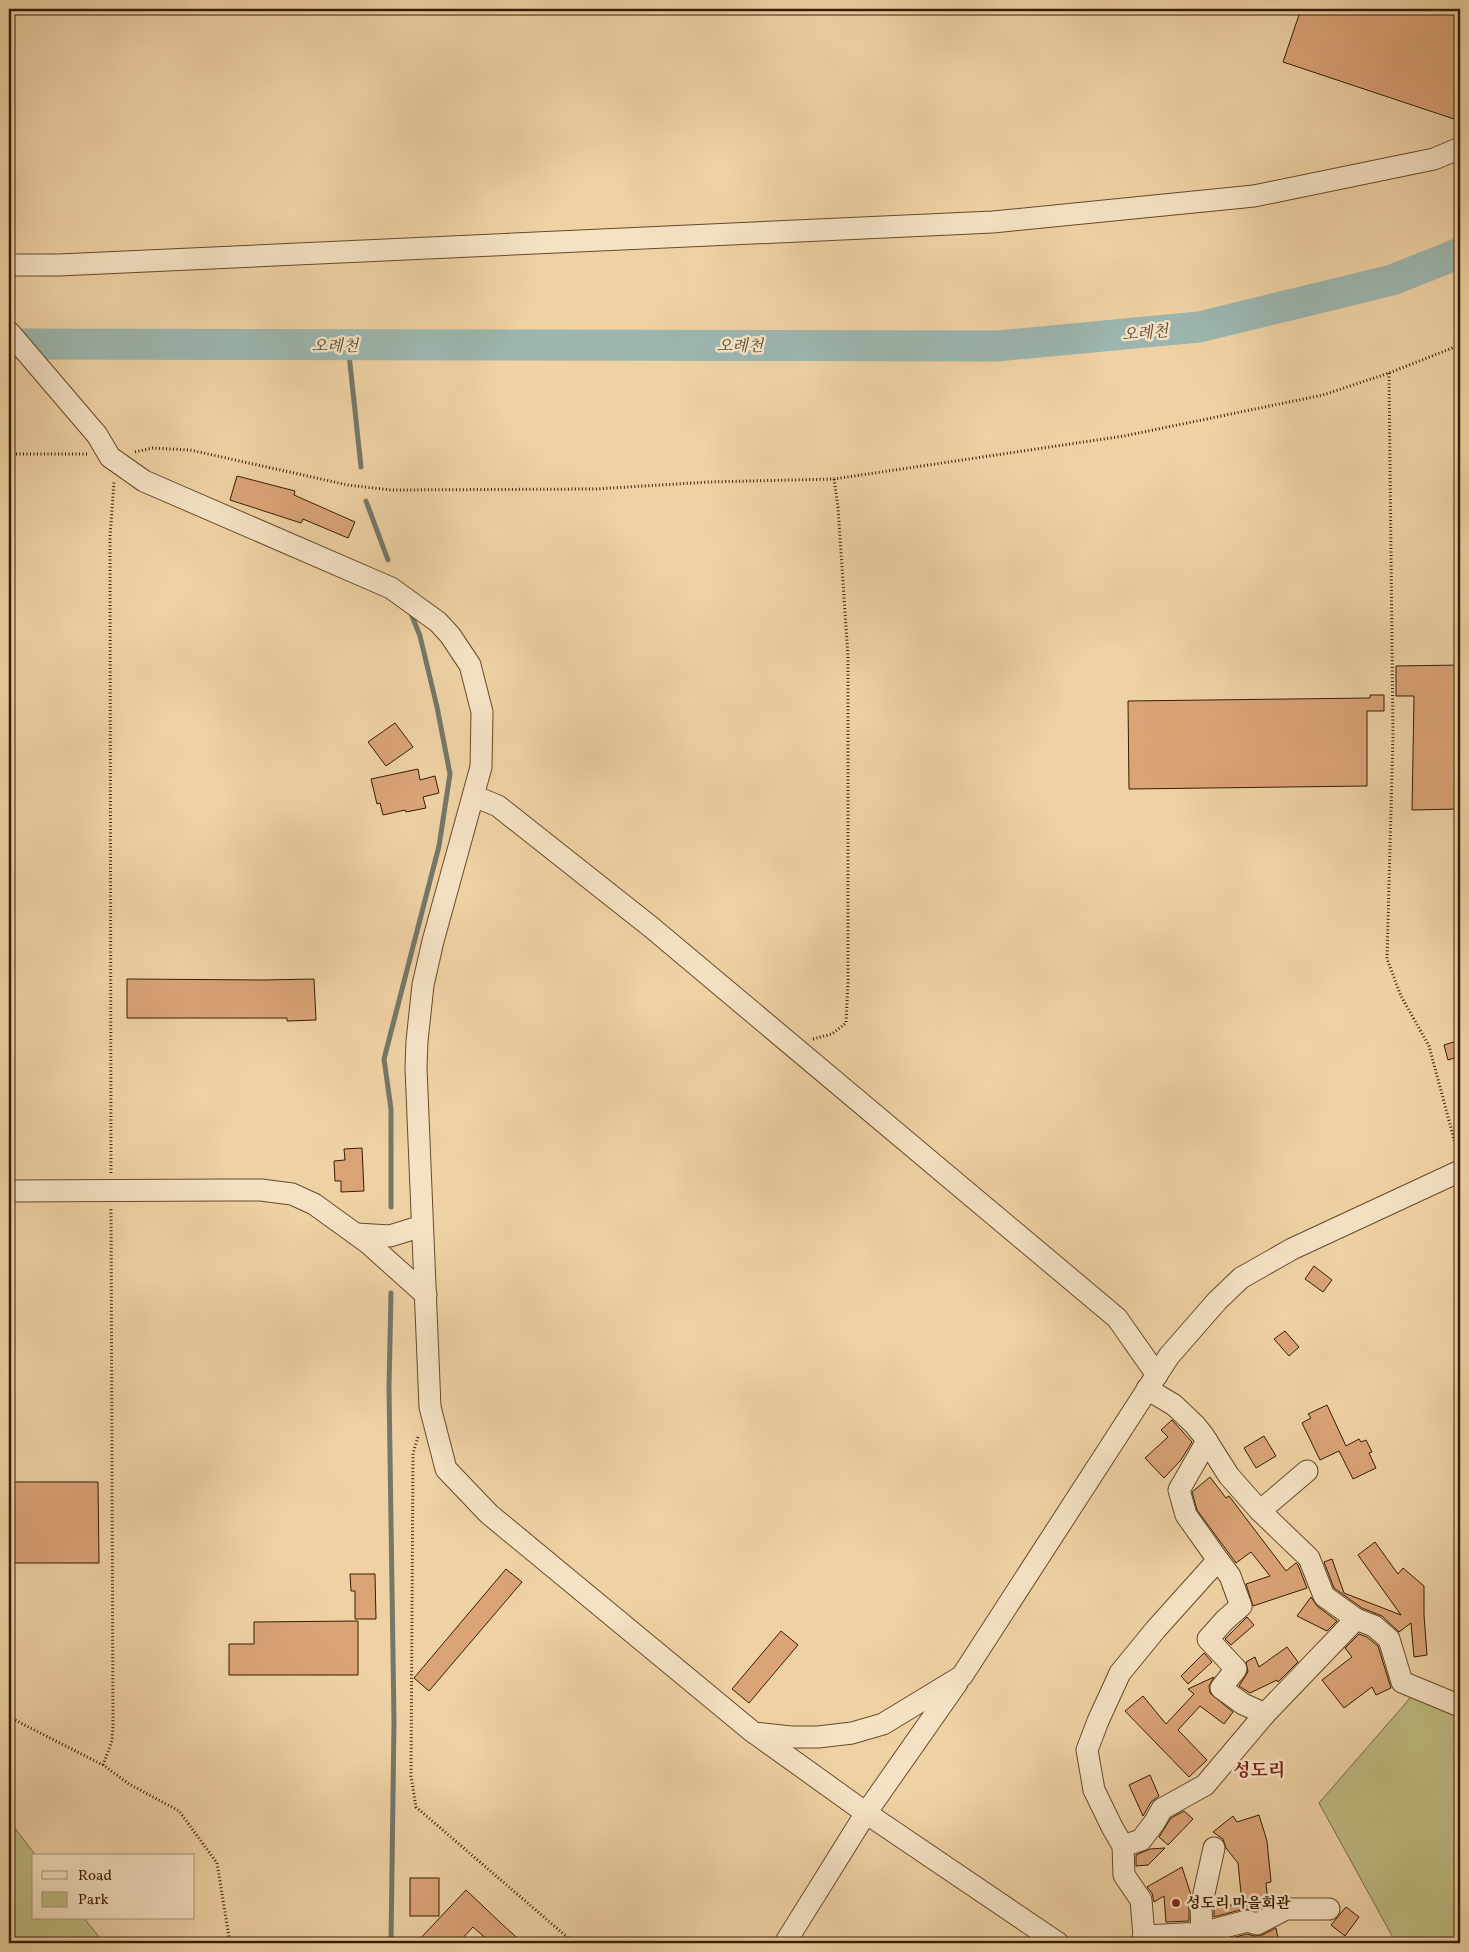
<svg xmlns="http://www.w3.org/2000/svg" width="1469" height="1952" font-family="Vollkorn,'Noto Serif KR',serif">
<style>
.green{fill:#bebb82;stroke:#7b6c41}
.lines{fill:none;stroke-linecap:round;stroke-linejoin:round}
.stream{stroke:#747869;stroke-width:5}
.river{stroke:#9cb6af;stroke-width:31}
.building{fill:#daa477;stroke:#381c00}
.minor-casing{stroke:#664a29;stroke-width:23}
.path{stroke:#381c00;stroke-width:3;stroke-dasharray:1 2.5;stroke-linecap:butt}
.minor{stroke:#f5e2c4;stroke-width:21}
.poi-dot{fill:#8f2418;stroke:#f5e2c4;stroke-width:2}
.labels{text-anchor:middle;stroke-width:5;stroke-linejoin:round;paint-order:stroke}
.poi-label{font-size:15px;font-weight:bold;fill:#381c00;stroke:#f5e2c4;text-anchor:start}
.water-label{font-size:16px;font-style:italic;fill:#564a35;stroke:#f5e2c4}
.quarter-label{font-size:18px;font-weight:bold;fill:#7a1f14;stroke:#f5e2c4}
</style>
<rect width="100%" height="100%" fill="#efd2a4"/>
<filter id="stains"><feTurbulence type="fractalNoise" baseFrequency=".004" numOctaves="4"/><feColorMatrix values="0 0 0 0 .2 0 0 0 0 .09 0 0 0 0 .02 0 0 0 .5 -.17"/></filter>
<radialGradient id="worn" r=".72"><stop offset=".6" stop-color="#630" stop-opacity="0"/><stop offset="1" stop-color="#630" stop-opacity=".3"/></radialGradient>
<!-- green -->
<g class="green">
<path d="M1411,1697L1460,1700V1943H1396L1319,1803Z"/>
<path d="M9,1820L36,1856H34V1918H84L104,1943H9Z"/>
</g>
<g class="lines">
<!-- stream -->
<g class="stream">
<path d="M348,345L361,467"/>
<path d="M366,501L388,560"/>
<path d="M391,1207V1109L384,1059L439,846L450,774L437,707L420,636L410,611"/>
<path d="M391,1943L394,1721L389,1388L391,1293"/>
</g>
<!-- river -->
<path class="river" d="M9,344L997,346L1199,327L1392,280L1460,253"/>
</g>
<!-- building -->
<g class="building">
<path d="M1301,9H1460V121L1283,62Z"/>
<path d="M237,476L295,491L294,495L355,522L348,538L303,519L301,523L230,500Z"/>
<path d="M1460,665V809L1412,810L1414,696H1396V666Z"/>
<path d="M1370,695H1384V711H1367V786L1129,789L1128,701L1370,698Z"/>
<path d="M395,723L413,747L386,766L368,742Z"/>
<path d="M418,769L420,780L435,776L439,793L423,797L426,808L406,812L405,810L383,815L380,803L377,804L371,779Z"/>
<path d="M127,979L264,980L314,979L316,1020L287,1021V1018H127Z"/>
<path d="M1460,1040V1056L1448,1060L1444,1045Z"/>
<path d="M362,1148L364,1191L341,1192V1181H335L334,1161L345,1160L344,1149Z"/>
<path d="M1314,1266L1332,1280L1323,1292L1305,1279Z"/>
<path d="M1285,1331L1299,1347L1289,1356L1274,1339Z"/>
<path d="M1327,1405L1346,1446L1359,1439L1361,1442L1366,1440L1372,1452L1369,1453L1376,1468L1353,1479L1339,1451L1320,1460L1302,1423L1311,1418L1308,1414Z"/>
<path d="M1172,1420L1192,1442L1181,1460L1164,1478L1145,1458L1168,1437L1161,1430Z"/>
<path d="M1264,1436L1276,1456L1256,1468L1244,1448Z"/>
<path d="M1210,1477L1226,1498L1229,1496L1286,1571L1296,1563L1298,1565L1307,1588L1253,1606L1246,1584L1270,1576L1251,1552L1236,1563L1197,1510L1192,1492Z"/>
<path d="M9,1482H98L99,1563H9Z"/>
<path d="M1375,1542L1398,1574L1403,1568L1424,1586V1615L1427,1655L1414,1657L1411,1623L1399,1632L1382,1616L1362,1608L1334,1588L1324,1562L1332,1559L1344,1593L1401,1615L1358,1555Z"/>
<path d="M506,1569L522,1582L429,1691L414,1678Z"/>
<path d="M350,1574H375L376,1619H355V1591H351Z"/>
<path d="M1311,1597L1317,1606L1337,1621L1327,1631L1297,1616Z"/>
<path d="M1247,1617L1254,1625L1231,1645L1225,1639Z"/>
<path d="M358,1621V1675H229V1644H254V1622Z"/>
<path d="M781,1631L798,1645L749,1703L732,1689Z"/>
<path d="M1359,1634L1367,1637L1378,1646L1391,1688L1376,1695L1372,1687L1344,1708L1322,1680L1352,1657L1345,1648Z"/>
<path d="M1287,1647L1298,1662L1278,1682L1277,1680L1250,1693L1239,1686L1248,1672L1246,1662L1255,1657L1259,1667Z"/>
<path d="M1204,1653L1212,1662L1188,1684L1181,1676Z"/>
<path d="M1214,1677L1209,1686L1210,1693L1233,1712L1224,1724L1200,1706L1178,1730L1207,1760L1189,1777L1125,1711L1143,1696L1166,1724L1194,1694L1188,1689Z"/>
<path d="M1150,1775L1159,1796L1151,1802L1143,1816L1129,1785Z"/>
<path d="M1184,1811L1193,1819L1168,1845L1159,1837L1171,1818Z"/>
<path d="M1259,1815L1267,1841L1271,1882L1266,1883L1268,1904L1256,1911L1244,1909L1214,1917V1908L1242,1903L1238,1863L1226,1848L1223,1839L1213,1832L1233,1816L1237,1822Z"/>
<path d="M1165,1848L1148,1865L1136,1866V1855L1150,1849Z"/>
<path d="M1182,1867L1191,1895L1189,1907V1921L1166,1922L1164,1896L1154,1902L1152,1893L1147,1887Z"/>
<rect x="410" y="1878" width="29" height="38"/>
<path d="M466,1890L504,1926L523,1943H491L473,1927L458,1943H416Z"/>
<path d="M1346,1907L1359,1917L1345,1936L1331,1925Z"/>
<path d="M1276,1928L1279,1943L1216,1942L1247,1934L1254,1936L1262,1935Z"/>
</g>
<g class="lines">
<defs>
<g id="minor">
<path d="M9,265H59L993,222L1254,196L1434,159L1460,148"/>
<path d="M9,332L97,435L110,457L144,481L391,588L438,622L450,635L470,665L482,712L481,767L433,941L423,985L417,1041L416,1068L430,1407L446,1469L489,1514L754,1733L791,1737H818L852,1733L883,1724L962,1676L1169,1356L1217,1301L1241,1278L1292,1249L1460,1171"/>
<path d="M474,796L498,806L651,927L1117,1318L1157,1375"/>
<path d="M9,1191L229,1190H261L292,1194L314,1204L368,1243L426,1295"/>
<path d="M356,1234L390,1236L422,1226"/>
<path d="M1147,1389L1174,1405L1195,1425L1203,1435L1229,1476L1260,1511L1309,1558L1324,1596L1356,1619L1374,1626L1389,1639L1402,1682L1460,1706"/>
<path d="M1260,1511L1307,1471"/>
<path d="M1218,1560L1230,1576L1241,1606L1225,1620L1208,1639L1236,1669L1221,1688L1243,1704L1265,1714"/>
<path d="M756,1734L866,1813L1058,1943"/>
<path d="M1123,1846L1141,1840L1154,1823L1162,1809L1205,1785L1265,1714L1356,1619"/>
<path d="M1202,1933L1247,1921L1257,1924L1286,1909H1329"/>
<path d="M1144,1936L1202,1933L1201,1907L1214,1848"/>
<path d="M785,1943L866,1813L957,1683"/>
<path d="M1141,1943L1144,1936L1141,1900L1124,1875L1123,1846L1112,1827L1094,1790L1087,1750L1098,1721L1120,1673L1156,1629L1218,1560L1186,1515L1179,1490L1207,1441"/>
</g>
</defs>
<!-- minor casing -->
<use href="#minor" class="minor-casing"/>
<!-- path -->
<g class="path">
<path d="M1389,373L1393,736L1387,959L1401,996L1429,1046L1458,1154"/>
<path d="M135,452L153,448L190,450L348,485L391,490L595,489L709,482L834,479L1124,436L1323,395L1389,373L1460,345"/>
<path d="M9,454H87"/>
<path d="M813,1039L832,1034L846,1023L848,982V657L838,507L834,479"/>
<path d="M111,1173L110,537L114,482"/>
<path d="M418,1437L413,1453L411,1776L416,1807L574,1943"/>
<path d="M9,1717L103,1765L129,1784L179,1811L217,1863L230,1943"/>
<path d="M103,1765L112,1741L113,1725L111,1209"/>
</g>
<!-- minor -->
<use href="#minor" class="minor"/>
</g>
<!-- markers -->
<circle class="poi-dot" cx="1176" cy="1903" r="5"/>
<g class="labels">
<!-- poi labels -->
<g class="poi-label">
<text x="1186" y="1908">성도리 마을회관</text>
</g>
<!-- water labels -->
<g class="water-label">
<text transform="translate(1145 332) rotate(-5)" y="6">오례천</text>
<text x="335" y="351">오례천</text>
<text x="740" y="351">오례천</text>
</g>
<!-- quarter labels -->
<g class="quarter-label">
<text x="1259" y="1776">성도리</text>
</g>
</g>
<!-- margin -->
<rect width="1469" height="1952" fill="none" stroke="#efd2a4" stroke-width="30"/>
<rect x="10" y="10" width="1449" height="1932" fill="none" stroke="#381c00" stroke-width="2.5"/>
<rect x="15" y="15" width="1439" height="1922" fill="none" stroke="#381c00"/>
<!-- legend -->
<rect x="32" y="1854" width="162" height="65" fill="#f5e2c4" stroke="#a99376"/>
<rect x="42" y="1871" width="25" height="8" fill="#f5e2c4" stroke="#a99376"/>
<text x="78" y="1880" font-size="15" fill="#381c00">Road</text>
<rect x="42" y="1892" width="25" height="15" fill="#bebb82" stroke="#a99376"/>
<text x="78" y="1904" font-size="15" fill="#381c00">Park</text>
<rect width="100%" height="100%" filter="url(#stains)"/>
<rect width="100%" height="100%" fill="url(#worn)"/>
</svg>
